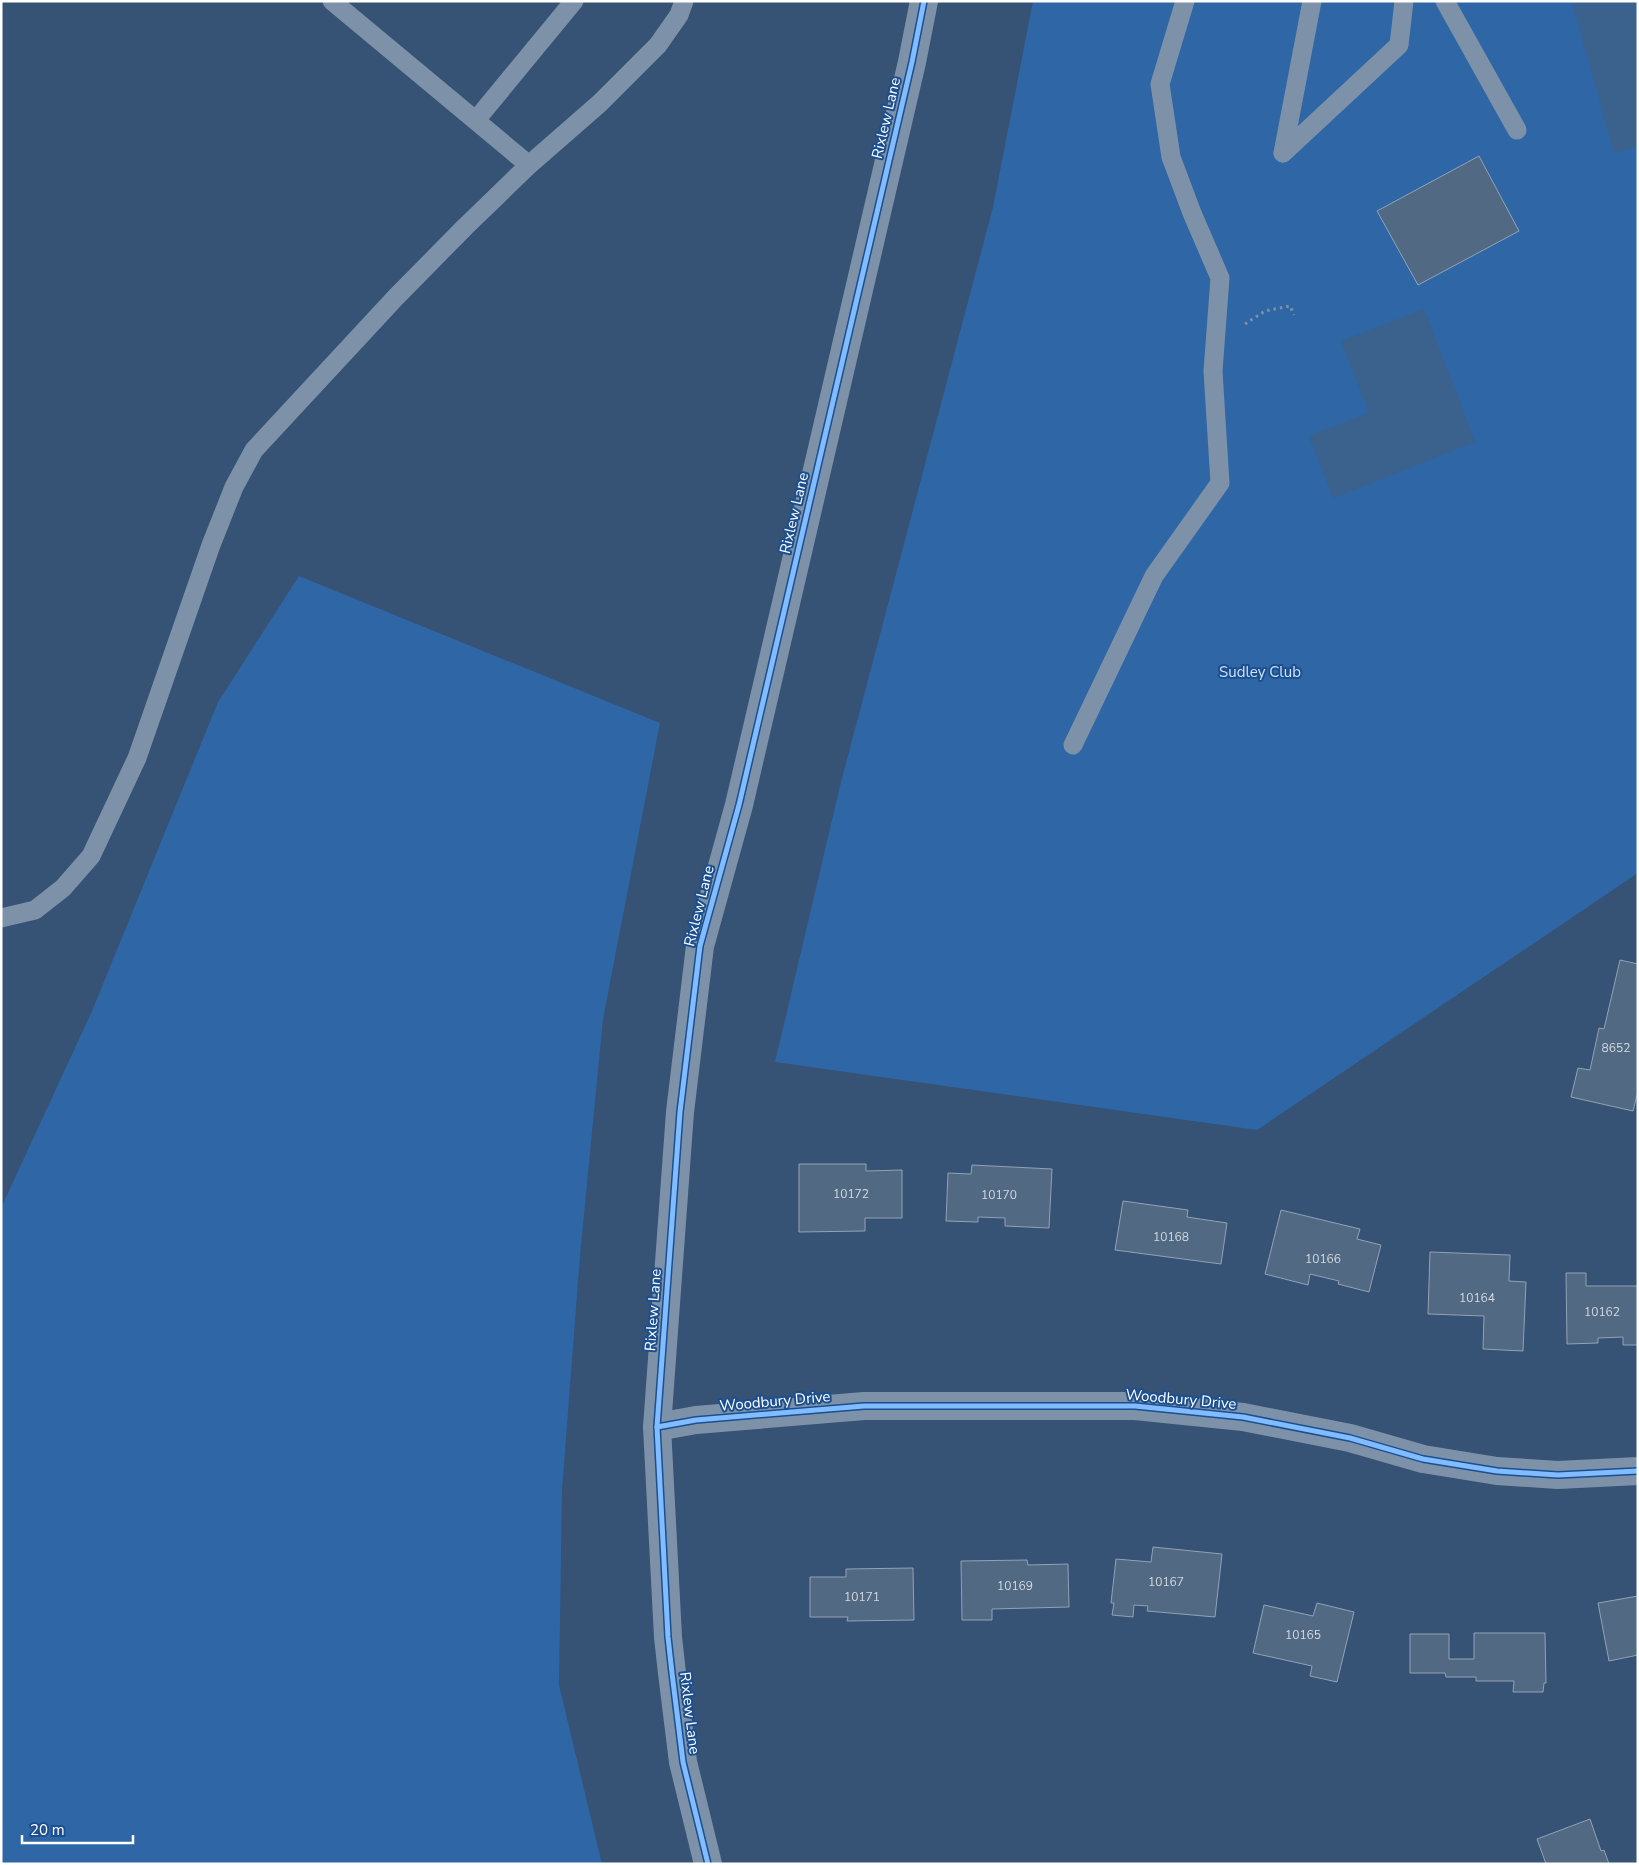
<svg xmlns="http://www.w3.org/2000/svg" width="1639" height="1865" font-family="'Nunito Sans',sans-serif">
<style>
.green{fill:#2f66a5}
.water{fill:#3b618d}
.building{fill:#526984;stroke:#92a2b6}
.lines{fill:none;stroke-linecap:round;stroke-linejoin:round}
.path{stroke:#7d92a8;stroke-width:3;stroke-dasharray:2.5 4;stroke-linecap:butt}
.service{stroke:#7d92a8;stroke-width:19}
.minor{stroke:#7d92a8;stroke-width:28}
.tertiary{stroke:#7d92a8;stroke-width:28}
.cycleway-casing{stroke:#1b4f8f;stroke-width:8}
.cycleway{stroke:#80bcff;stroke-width:5}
.labels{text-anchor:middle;stroke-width:4;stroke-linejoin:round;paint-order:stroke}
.number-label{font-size:12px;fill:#d4dae0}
.street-label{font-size:15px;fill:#fff;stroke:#1b4f8f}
.park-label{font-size:15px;fill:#cfe3fa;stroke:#1b4f8f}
</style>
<rect width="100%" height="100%" fill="#365274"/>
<!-- green -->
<g class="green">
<path d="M1033,1H1638V873L1257,1130L775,1062L841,782L993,207Z"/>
<path d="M299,576L660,723L603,1019L580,1256L562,1490L559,1685L602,1864H1V1208L92,1011L218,702Z"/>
</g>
<!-- water -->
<g class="water">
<path d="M1572,1H1638V146L1614,153Z"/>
<path d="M1424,309L1475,442L1333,498L1309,436L1369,413L1341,341Z"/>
</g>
<!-- building -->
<g class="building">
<path d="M1479,156L1519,231L1418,285L1377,211Z"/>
<path d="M1620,960L1638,964V1091L1633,1111L1571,1097L1578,1068L1590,1070L1599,1028L1604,1029Z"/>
<path d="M799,1164H866V1171L902,1170V1218H865V1231L799,1232Z"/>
<path d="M972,1165L1052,1169L1049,1228L1005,1226V1218L978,1217V1222L946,1221L948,1173L971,1174Z"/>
<path d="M1123,1201L1188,1210L1187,1217L1227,1223L1221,1264L1115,1250Z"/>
<path d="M1281,1210L1360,1229L1357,1239L1381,1245L1369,1292L1338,1284L1339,1281L1310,1274L1308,1285L1265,1274Z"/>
<path d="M1430,1252L1510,1255L1509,1281L1526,1282L1523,1351L1483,1349L1484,1316L1428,1314Z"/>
<path d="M1566,1273H1586V1286H1638V1345H1623V1337L1598,1338V1343L1567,1344Z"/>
<path d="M1153,1547L1222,1554L1215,1617L1147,1611L1148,1606L1134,1605L1133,1617L1112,1615L1114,1603H1111L1116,1559L1151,1562Z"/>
<path d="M1027,1560L1028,1565L1068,1564L1069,1607L992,1609V1620H962L961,1561Z"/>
<path d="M913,1568L914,1620L847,1621L848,1617H810V1577H846V1569Z"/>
<path d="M1638,1596V1655L1609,1661L1598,1603Z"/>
<path d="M1317,1603L1354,1612L1337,1682L1310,1676L1312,1666L1253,1653L1264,1605L1313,1616Z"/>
<path d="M1474,1633H1545L1546,1683H1544L1543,1692H1513L1514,1681H1476V1677H1446L1445,1673H1410V1634H1449V1659H1474Z"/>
<path d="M1590,1819L1601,1851L1604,1850L1609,1864H1546L1537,1839Z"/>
</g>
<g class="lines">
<!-- path -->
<path class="path" d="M1245,324L1265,311L1290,306L1294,315"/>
<!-- service -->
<g class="service">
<path d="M332,1L529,165"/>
<path d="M1445,1L1517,130"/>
<path d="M476,120L574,1"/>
<path d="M1283,153L1399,45L1404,1"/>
<path d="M1283,153L1312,1"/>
<path d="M1073,745L1154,576L1220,483L1213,371L1220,278L1192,213L1171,157L1160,84L1185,1"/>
<path d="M1,918L35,910L63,888L91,856L137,758L211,545L234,487L254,450L396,297L465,227L529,165L600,103L658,45L679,15L684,1"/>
</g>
<!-- minor -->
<path class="minor" d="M657,1427L696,1420L864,1406H1135L1243,1417L1350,1438L1423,1459L1497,1471L1558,1475L1638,1471"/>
<!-- tertiary -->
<path class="tertiary" d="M708,1864L683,1762L672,1673L668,1637L657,1427L680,1112L700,946L739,805L912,62L924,1"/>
<defs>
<g id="cycleway">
<path d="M657,1427L696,1420L864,1406H1135L1243,1417L1350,1438L1423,1459L1497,1471L1558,1475L1638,1471"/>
<path d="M708,1864L683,1762L672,1673L668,1637L657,1427L680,1112L700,946L739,805L912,62L924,1"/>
</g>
</defs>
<!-- cycleway casing -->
<use href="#cycleway" class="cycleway-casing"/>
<!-- cycleway -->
<use href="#cycleway" class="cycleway"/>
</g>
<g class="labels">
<!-- number labels -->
<g class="number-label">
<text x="1616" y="1052">8652</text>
<text x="851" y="1198">10172</text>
<text x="999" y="1199">10170</text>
<text x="1171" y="1241">10168</text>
<text x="1323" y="1263">10166</text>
<text x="1477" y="1302">10164</text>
<text x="1602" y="1316">10162</text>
<text x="1166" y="1586">10167</text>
<text x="1015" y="1590">10169</text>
<text x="862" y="1601">10171</text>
<text x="1303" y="1639">10165</text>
</g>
<!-- street labels -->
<g class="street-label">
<text transform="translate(886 118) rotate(-77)" y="5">Rixlew Lane</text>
<text transform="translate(794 513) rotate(-77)" y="5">Rixlew Lane</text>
<text transform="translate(699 906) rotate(-76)" y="5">Rixlew Lane</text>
<text transform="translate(653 1310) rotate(-86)" y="5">Rixlew Lane</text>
<text transform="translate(1181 1399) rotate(5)" y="5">Woodbury Drive</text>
<text transform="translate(775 1401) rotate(-5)" y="5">Woodbury Drive</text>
<text transform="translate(690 1713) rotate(83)" y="5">Rixlew Lane</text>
</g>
<!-- park labels -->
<g class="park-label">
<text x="1260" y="677">Sudley Club</text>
</g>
</g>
<!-- border -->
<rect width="1639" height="1865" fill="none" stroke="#ffffff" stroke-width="5"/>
<!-- scale -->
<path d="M22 1835v8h111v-8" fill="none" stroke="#ffffff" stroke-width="2.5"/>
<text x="30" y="1835" font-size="15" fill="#ffffff" stroke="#1b4f8f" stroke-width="4" paint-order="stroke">20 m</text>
</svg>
